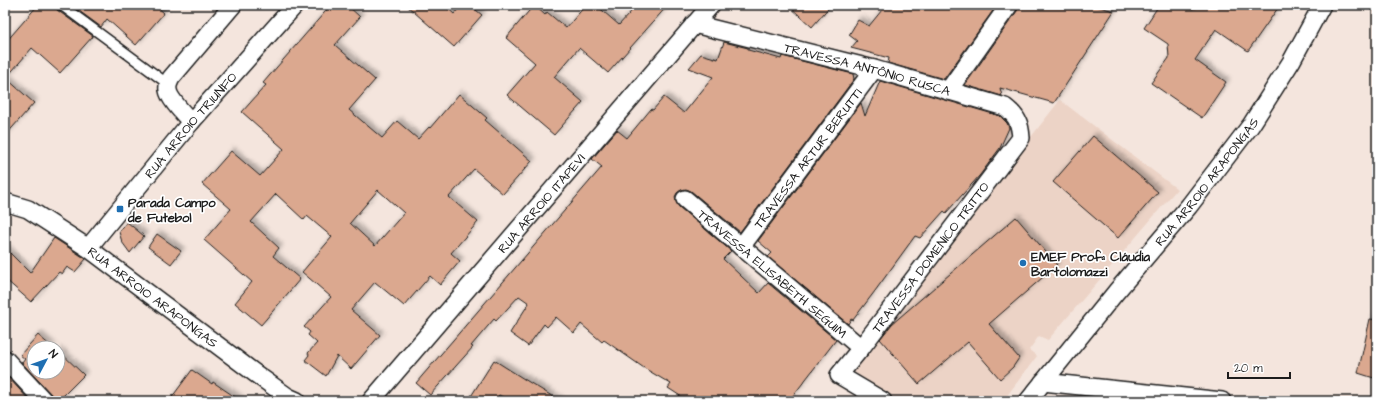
<svg xmlns="http://www.w3.org/2000/svg" width="1382" height="406" font-family="'Architects Daughter',sans-serif">
<style>
.built{fill:#ecd3c6}
.building{fill:#dba88f;stroke:#1c1c1c;fill-rule:evenodd;filter:url(#shadow)}
.lines{fill:none;stroke-linecap:round;stroke-linejoin:round}
.lane-casing{stroke:#1c1c1c;stroke-width:12}
.street-casing{stroke:#1c1c1c;stroke-width:20}
.lane{stroke:#fff;stroke-width:9}
.street{stroke:#fff;stroke-width:17}
.poi-dot{fill:#1f6fb2;stroke:#fff;stroke-width:1.5}
.labels{text-anchor:middle;stroke-width:3.5;stroke-linejoin:round;paint-order:stroke}
.street-label{font-size:13px;fill:#1c1c1c;stroke:#fff}
.poi-label{font-size:13px;font-weight:bold;fill:#1c1c1c;stroke:#fff;text-anchor:start}
</style>
<defs>
<filter id="shadow"><feDropShadow dx="3.5" dy="-3.5" stdDeviation="2" flood-color="#0004"/></filter>
</defs>
<rect width="100%" height="100%" fill="#f4e5dd"/>
<filter id="ink" filterUnits="userSpaceOnUse"><feTurbulence type="fractalNoise" baseFrequency=".025" numOctaves="2"/><feDisplacementMap in="SourceGraphic" scale="8" xChannelSelector="R" yChannelSelector="G"/><feConvolveMatrix kernelMatrix="1 2 1 2 8 2 1 2 1" color-interpolation-filters="sRGB"/></filter>
<g filter="url(#ink)">
<!-- built -->
<path class="built" d="M1060,100L1177,189L1048,340L1039,336L1029,350L1037,356L1003,401H898L847,372Z"/>
<!-- building -->
<g class="building">
<path d="M38,5H55L57,10L93,36L60,73L32,48L6,78L34,103L5,136V43Z"/>
<path d="M71,5H155L164,13L136,45L107,19L101,27Z"/>
<path d="M331,5H347L360,17L335,45L375,80L349,110L382,138L397,121L418,139L429,127L430,128L459,94L487,118L485,120L532,161L503,194L474,169L449,197L478,222L451,253L460,261L440,285L430,276L404,306L375,282L351,310L380,335L351,369L337,356L326,376L305,360L309,355L308,353L317,343L308,335L310,332L304,327L331,297L302,272L332,237L307,216L304,220L276,194L251,222L279,248L273,256L300,279L261,325L235,303L252,282L204,240L231,209L202,184L231,151L260,176L284,149L242,112L266,85L263,83ZM378,190L404,213L375,246L350,223Z"/>
<path d="M406,5H444L454,14L462,5H470L482,15L454,47Z"/>
<path d="M534,5L545,15L547,12L566,28L586,5H596L619,25L637,5H668L608,73L579,48L554,77L583,102L554,135L507,95L535,63L506,38Z"/>
<path d="M788,5H831L812,27Z"/>
<path d="M886,5H997L944,79L888,63L889,58L851,48L857,41L849,35L858,20L869,26Z"/>
<path d="M1019,5H1092L1114,11L1054,103L1000,88L1002,96L965,85L1017,11Z"/>
<path d="M1159,5H1186L1192,9L1204,6L1205,5H1280L1248,51L1216,29L1195,60L1226,82L1202,118L1151,83L1169,58L1168,44L1144,28Z"/>
<path d="M724,42L748,48V50L781,59L782,56L853,74L854,79L740,232L691,191L686,189L681,190L677,193L675,197L676,202L679,207L731,251L723,259L759,293L768,283L836,340L789,401H688L668,388L671,384L644,368L604,340L602,342L581,324L574,333L556,317L547,327L544,324L528,346L510,333L529,303L519,296L496,321L494,319L471,346L473,347L430,395L416,383L602,167L592,159L617,130L627,138L651,109L653,110L664,97L684,113L713,77L689,68L701,54L718,59Z"/>
<path d="M880,81L1000,116L1007,123L1009,128L1000,148L980,175L946,213L944,211L920,238L915,236L875,291L853,320L851,319L848,324L768,257L772,253L758,241L861,103L865,116Z"/>
<path d="M1093,136L1158,192L1118,238L1053,182Z"/>
<path d="M1016,217L1057,265L989,324L1019,358L1013,367L1000,379L968,342L919,384L880,339L892,324Z"/>
<path d="M127,222L144,236L130,253L122,242L119,232Z"/>
<path d="M157,234L181,251L171,264L148,247Z"/>
<path d="M54,238L86,259L75,272L67,267L62,274L59,272L31,302L5,279V248L30,273Z"/>
<path d="M1370,319L1377,320V379L1358,373Z"/>
<path d="M38,335L53,348H34V372H58V350L84,375L58,401H54L51,394L22,363L25,359L20,355Z"/>
<path d="M494,360L524,379L560,401H510L499,395L495,401H468Z"/>
<path d="M192,370L212,384L213,382L241,401H169Z"/>
<path d="M9,378L30,401H5V383Z"/>
</g>
<g class="lines">
<defs>
<path id="lane" d="M61,5L168,84"/>
<g id="street">
<path id="s1" d="M694,24L874,69L1005,107C1017,116 1020,123 1021,138L861,348L839,375L883,401"/>
<path d="M948,91L1009,5"/>
<path d="M191,122C185,115 169,99 168,90C167,85 169,82 171,78L233,5"/>
<path id="s2" d="M685,199L861,348"/>
<path id="s3" d="M5,202L28,209L88,248L256,374L288,397L297,401"/>
<path id="s4" d="M741,247L874,69"/>
<path id="s5" d="M88,248L191,122L295,5"/>
<path d="M5,359L44,401"/>
<path d="M1043,382L1222,401"/>
<path id="s6" d="M371,401L711,5"/>
<path id="s7" d="M1028,401L1116,292L1189,206L1251,125L1291,62L1322,5"/>
</g>
</defs>
<!-- lane casing -->
<use href="#lane" class="lane-casing"/>
<!-- street casing -->
<use href="#street" class="street-casing"/>
<!-- lane -->
<use href="#lane" class="lane"/>
<!-- street -->
<use href="#street" class="street"/>
</g>
</g>
<!-- markers -->
<g class="poi-dot">
<rect x="116" y="205" width="8" height="8" rx="2"/>
<circle cx="1023" cy="263" r="4"/>
</g>
<g class="labels">
<!-- street labels -->
<g class="street-label">
<text dy="5" stroke="none"><textPath href="#s1" startOffset="179">TRAVESSA ANTÔNIO RUSCA</textPath></text>
<text dy="5" stroke="none"><textPath href="#s5" startOffset="160">RUA ARROIO TRIUNFO</textPath></text>
<text dy="5" stroke="none"><textPath href="#s4" startOffset="111">TRAVESSA ARTUR BERUTTI</textPath></text>
<text dy="5" stroke="none"><textPath href="#s7" startOffset="283">RUA ARROIO ARAPONGAS</textPath></text>
<text dy="5" stroke="none"><textPath href="#s6" startOffset="261">RUA ARROIO ITAPEVI</textPath></text>
<text transform="translate(930 257) rotate(-53)" y="5">TRAVESSA DOMENICO TRITTO</text>
<text dy="5" stroke="none"><textPath href="#s2" startOffset="115">TRAVESSA ELISABETH SEGUIM</textPath></text>
<text dy="5" stroke="none"><textPath href="#s3" startOffset="177">RUA ARROIO ARAPONGAS</textPath></text>
</g>
<!-- poi labels -->
<g class="poi-label">
<text x="128" y="207">Parada Campo<tspan x="128" dy="15">de Futebol</tspan></text>
<text x="1031" y="261">EMEF Profª Cláudia<tspan x="1031" dy="15">Bartolomazzi</tspan></text>
</g>
</g>
<!-- margin -->
<rect width="1382" height="406" fill="none" stroke="#fff" stroke-width="20"/>
<rect x="10" y="10" width="1362" height="386" fill="none" stroke="#1c1c1c" stroke-width="1.5" filter="url(#ink)"/>
<!-- north arrow -->
<g transform="translate(46 360) rotate(49)"><circle r="19" fill="#ffffff" stroke="#a4a4a4"/>
<path d="M0-3L7 15L0 10L-7 15Z" fill="#1f6fb2"/>
<text y="-6" font-size="11" font-weight="bold" text-anchor="middle" fill="#1c1c1c">N</text>
</g>
<!-- scale -->
<path d="M1228 372v6h62v-6" fill="none" stroke="#1c1c1c" stroke-width="2"/>
<text x="1234" y="372" font-size="12" fill="#1c1c1c" stroke="#ffffff" stroke-width="3" paint-order="stroke">20 m</text>
</svg>
